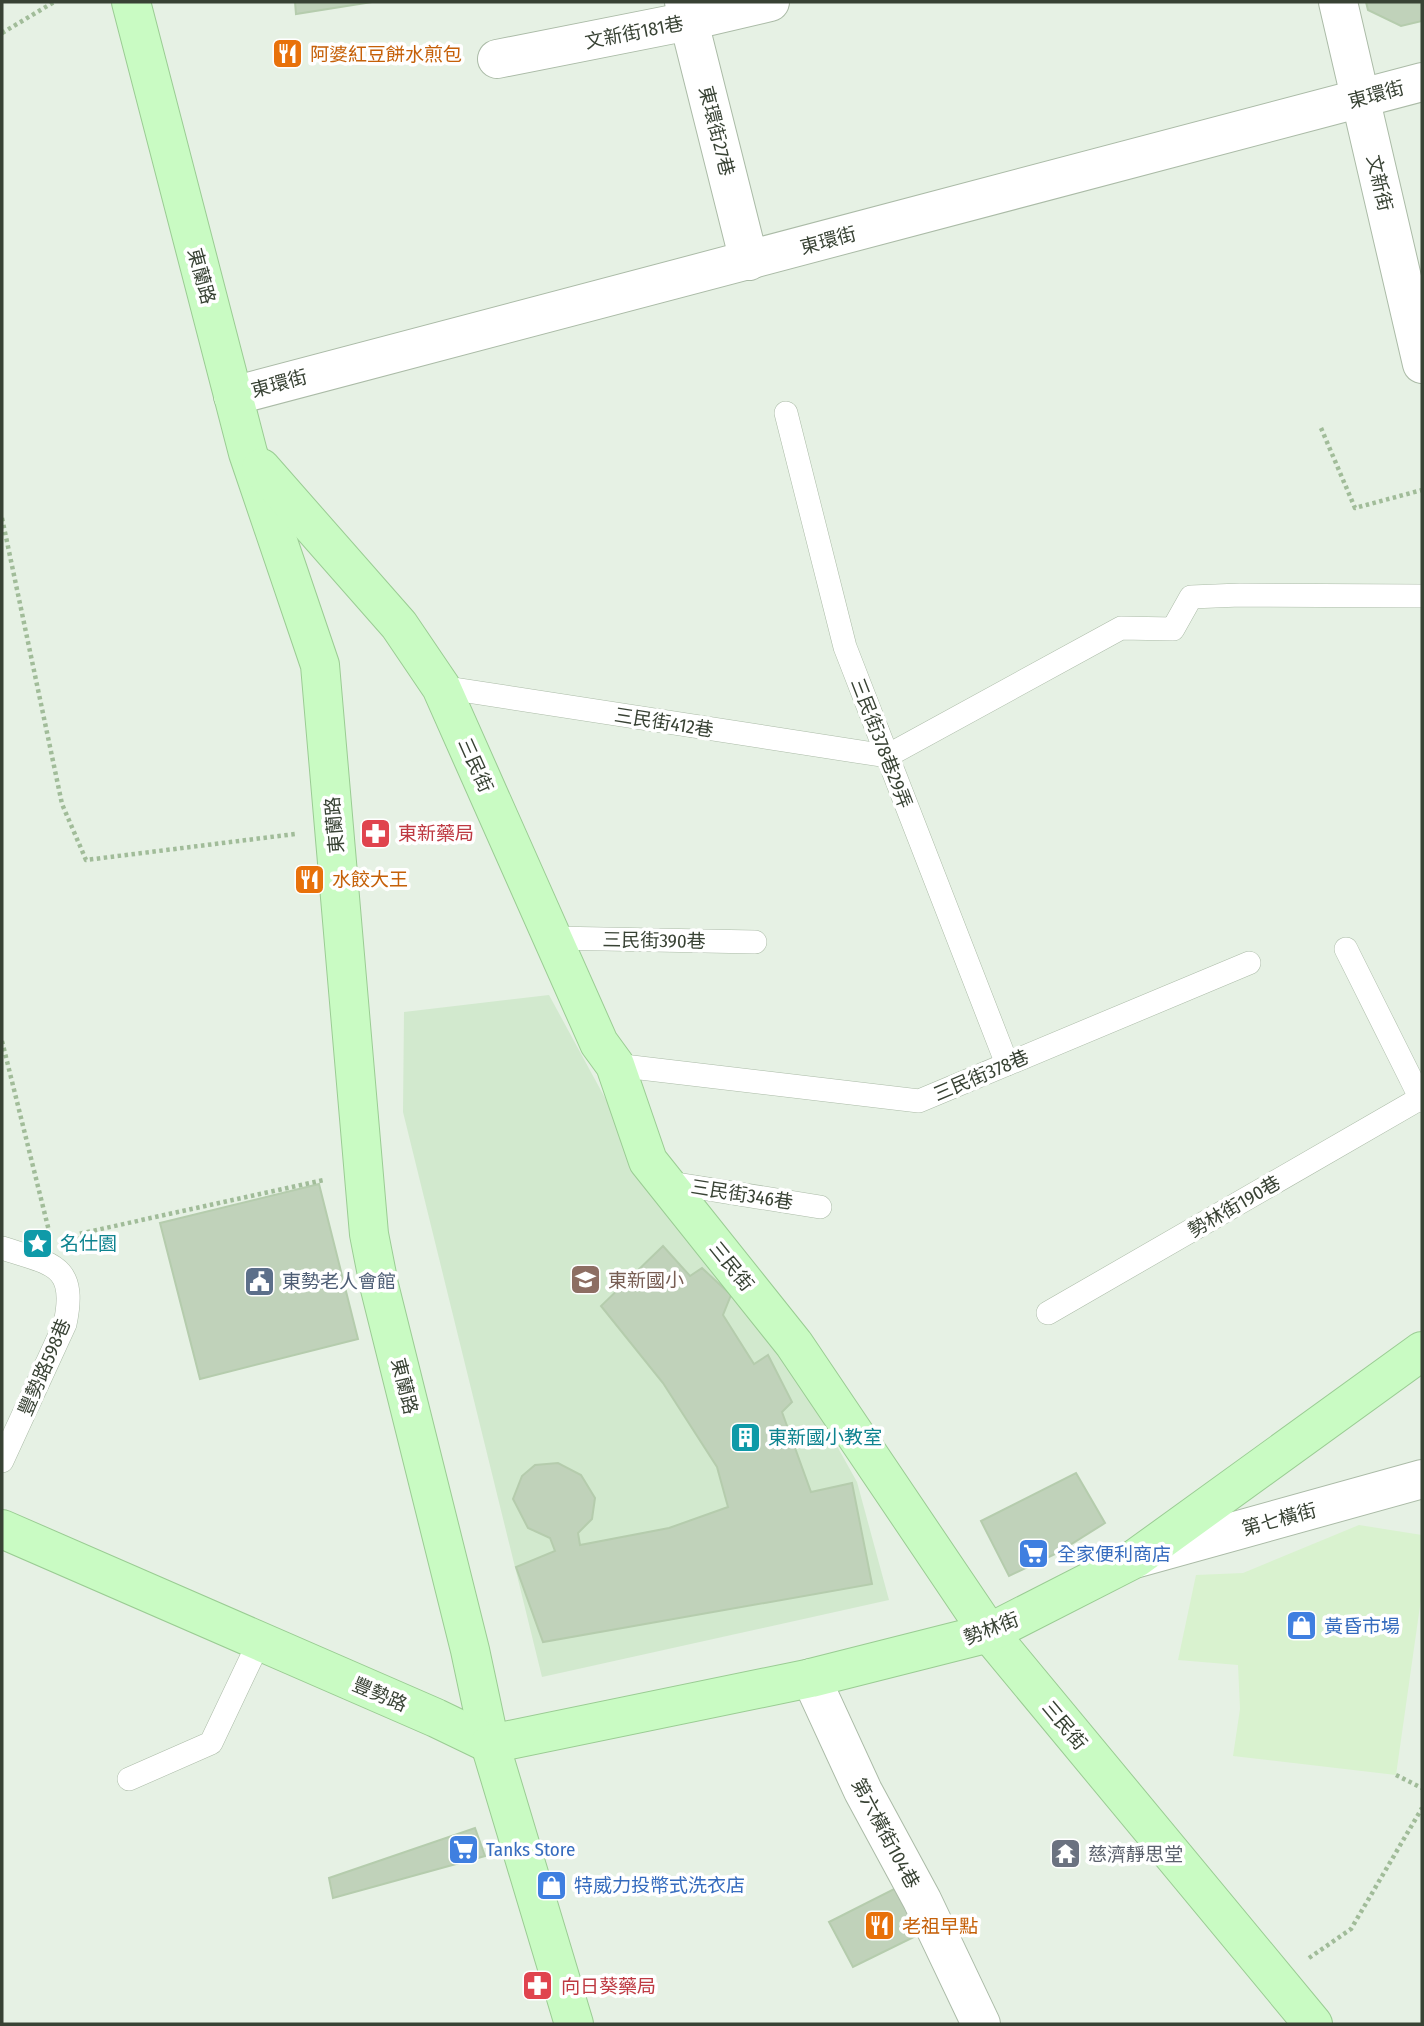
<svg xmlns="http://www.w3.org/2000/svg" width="1424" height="2026" font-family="'Fira Sans Condensed','Noto Sans TC',sans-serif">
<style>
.commercial{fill:#d9f2cf}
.education{fill:#d2e9ce}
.building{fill:#c0d2ba;stroke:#b5ccad;stroke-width:2}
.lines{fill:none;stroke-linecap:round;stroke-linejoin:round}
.lane-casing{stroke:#abbba7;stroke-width:24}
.street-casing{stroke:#abbba7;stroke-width:40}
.secondary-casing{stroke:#9acc93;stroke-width:40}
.path{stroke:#a1bc99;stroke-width:4.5;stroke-dasharray:3.5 3.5;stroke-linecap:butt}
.lane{stroke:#fff;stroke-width:23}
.street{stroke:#fff;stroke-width:38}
.secondary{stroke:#c9fbc3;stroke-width:38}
.labels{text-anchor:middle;stroke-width:7;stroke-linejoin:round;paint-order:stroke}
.street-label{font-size:19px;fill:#384234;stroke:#fff}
.food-label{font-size:19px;fill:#c56008;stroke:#fff;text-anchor:start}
.health-label{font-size:19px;fill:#be3a42;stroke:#fff;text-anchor:start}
.culture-label{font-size:19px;fill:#0d838f;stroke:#fff;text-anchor:start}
.education-label{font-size:19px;fill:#785e54;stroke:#fff;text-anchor:start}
.service-label{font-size:19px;fill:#4e5e75;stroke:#fff;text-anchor:start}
.shop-label{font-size:19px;fill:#366cbe;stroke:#fff;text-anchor:start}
.worship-label{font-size:19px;fill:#5b616d;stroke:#fff;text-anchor:start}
</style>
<rect width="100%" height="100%" fill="#e6f1e4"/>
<!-- commercial -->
<path class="commercial" d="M1359,1525L1422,1535V1592L1396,1775L1233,1756L1240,1709L1238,1665L1178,1660L1196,1575L1243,1573Z"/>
<!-- education -->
<path class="education" d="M549,995L666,1210L784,1351L857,1482L889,1600L542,1677L403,1112L404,1012Z"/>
<!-- building -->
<g class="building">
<path d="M295,2H372L296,14Z"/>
<path d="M1366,2H1422V21L1401,26L1368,10Z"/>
<path d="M319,1184L358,1339L200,1379L160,1223Z"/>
<path d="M663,1246L690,1276L702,1268L731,1295L723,1315L754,1364L768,1355L792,1402L782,1412L811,1492L852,1483L872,1584L543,1642L516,1567L555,1551L550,1538L528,1528L513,1499L522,1476L535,1465L558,1463L581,1475L595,1498L592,1519L578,1533L580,1545L669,1528L728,1507L717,1467L663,1383L601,1306Z"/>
<path d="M1076,1473L1105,1523L1057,1553L1009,1576L981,1521Z"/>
<path d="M475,1828L485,1856L333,1898L329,1878Z"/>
<path d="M902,1885L928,1930L853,1967L829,1922Z"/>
</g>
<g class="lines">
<defs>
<g id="lane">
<path d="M786,413L845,647L1007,1064"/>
<path d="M441,687L887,756L1121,628L1173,629L1191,597L1240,595L1422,596"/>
<path d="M554,938L755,942"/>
<path d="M1346,949L1422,1101"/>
<path d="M615,1065L919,1101L1249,963"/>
<path d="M664,1182L820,1207"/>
<path d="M2,1248C50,1264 78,1263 65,1324L2,1461"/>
<path d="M1048,1313L1421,1098"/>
<path d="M129,1779L211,1743L259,1642"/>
</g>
<g id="street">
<path d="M684,2L749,261"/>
<path d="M1338,2L1422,364"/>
<path d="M497,59L689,21L770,2"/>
<path d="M233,396L1422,82"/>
<path d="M1138,1558L1422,1479"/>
<path d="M811,1678L863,1791L922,1900L981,2024"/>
</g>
<g id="secondary">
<path d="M131,2L248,453L320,665L369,1234L379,1285L470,1650L490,1744L574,2024"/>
<path d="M261,468L399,625L441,687L599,1043L615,1065L648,1161L794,1344L989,1633L1313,2024"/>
<path d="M2,1529L436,1718L490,1744"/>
<path d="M490,1744L811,1678L989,1633L1136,1558L1422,1351"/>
</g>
</defs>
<!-- lane casing -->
<use href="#lane" class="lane-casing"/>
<!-- street casing -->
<use href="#street" class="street-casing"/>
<!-- secondary casing -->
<use href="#secondary" class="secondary-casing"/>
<!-- path -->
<g class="path">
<path d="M2,33L54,2"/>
<path d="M1321,428L1355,508L1422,490"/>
<path d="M2,518L62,804L86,860L295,834"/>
<path d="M2,1041L49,1231"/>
<path d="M70,1243L78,1234L324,1180"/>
<path d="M1396,1775L1422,1788"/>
<path d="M1309,1958L1351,1929L1422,1808"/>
</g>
<!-- lane -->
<use href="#lane" class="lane"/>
<!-- street -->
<use href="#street" class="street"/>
<!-- secondary -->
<use href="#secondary" class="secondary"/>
</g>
<!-- icons -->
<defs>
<symbol id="restaurant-square" viewBox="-11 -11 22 22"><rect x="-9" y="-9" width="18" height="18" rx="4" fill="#e8710a" stroke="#fff"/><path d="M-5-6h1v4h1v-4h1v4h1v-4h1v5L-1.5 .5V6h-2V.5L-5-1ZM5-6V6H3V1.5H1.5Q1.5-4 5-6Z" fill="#fff"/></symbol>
<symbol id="pharmacy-square" viewBox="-11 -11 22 22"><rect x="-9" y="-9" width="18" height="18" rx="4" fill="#e0444e" stroke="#fff"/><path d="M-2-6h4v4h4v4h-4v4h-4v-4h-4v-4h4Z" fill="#fff"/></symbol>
<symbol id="sight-square" viewBox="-11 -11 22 22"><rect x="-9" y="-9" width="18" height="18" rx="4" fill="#0f9aa8" stroke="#fff"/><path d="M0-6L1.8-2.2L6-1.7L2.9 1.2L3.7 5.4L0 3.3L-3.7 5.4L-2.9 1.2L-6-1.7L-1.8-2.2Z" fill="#fff"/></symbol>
<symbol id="school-square" viewBox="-11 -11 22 22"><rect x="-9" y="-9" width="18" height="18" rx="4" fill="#8d6e63" stroke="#fff"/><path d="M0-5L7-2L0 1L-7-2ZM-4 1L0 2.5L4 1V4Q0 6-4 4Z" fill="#fff"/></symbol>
<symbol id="civic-square" viewBox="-11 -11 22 22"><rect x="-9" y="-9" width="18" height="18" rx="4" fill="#5c6f8a" stroke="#fff"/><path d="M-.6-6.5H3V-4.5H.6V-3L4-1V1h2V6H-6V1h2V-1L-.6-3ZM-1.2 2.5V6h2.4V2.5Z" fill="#fff"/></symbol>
<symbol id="building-square" viewBox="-11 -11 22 22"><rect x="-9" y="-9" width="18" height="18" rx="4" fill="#0f9aa8" stroke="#fff"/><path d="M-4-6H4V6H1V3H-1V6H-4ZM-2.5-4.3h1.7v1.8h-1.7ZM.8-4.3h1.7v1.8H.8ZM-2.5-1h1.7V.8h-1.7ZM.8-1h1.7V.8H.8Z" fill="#fff"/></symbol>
<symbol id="supermarket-square" viewBox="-11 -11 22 22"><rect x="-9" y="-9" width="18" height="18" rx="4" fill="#3f7fe0" stroke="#fff"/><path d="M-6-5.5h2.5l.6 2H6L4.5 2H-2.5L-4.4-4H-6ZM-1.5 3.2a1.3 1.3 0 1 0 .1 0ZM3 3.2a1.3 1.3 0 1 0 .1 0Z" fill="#fff"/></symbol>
<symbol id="shop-square" viewBox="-11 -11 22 22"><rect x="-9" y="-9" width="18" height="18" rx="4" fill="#3f7fe0" stroke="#fff"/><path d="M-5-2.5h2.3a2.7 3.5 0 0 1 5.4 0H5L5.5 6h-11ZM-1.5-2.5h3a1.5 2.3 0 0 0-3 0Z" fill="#fff"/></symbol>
<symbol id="temple-square" viewBox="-11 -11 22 22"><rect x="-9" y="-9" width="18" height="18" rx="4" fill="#6b7280" stroke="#fff"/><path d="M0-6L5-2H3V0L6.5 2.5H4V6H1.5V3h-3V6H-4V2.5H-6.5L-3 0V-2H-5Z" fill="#fff"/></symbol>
</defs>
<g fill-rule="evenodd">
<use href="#restaurant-square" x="270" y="36" width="35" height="35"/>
<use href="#pharmacy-square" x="358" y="816" width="35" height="35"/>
<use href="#restaurant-square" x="292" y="862" width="35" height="35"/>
<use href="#sight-square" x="20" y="1226" width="35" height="35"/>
<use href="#school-square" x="568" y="1262" width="35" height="35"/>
<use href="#civic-square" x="242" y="1264" width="35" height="35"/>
<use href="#building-square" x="728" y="1420" width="35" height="35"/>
<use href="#supermarket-square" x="1016" y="1536" width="35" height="35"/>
<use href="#shop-square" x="1284" y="1608" width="35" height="35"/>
<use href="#supermarket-square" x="446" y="1832" width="35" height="35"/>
<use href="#temple-square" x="1048" y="1836" width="35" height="35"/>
<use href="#shop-square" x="534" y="1868" width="35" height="35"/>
<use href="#restaurant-square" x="862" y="1908" width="35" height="35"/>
<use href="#pharmacy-square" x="520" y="1968" width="35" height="35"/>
</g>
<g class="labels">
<!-- street labels -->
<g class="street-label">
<text transform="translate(634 32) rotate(-11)" y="7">文新街181巷</text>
<text transform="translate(1376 94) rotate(-15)" y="7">東環街</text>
<text transform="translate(717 131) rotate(76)" y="7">東環街27巷</text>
<text transform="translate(1380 183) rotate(77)" y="7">文新街</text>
<text transform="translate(828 240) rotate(-15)" y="7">東環街</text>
<text transform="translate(202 276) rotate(75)" y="7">東蘭路</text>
<text transform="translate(279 383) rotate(-15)" y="7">東環街</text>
<text transform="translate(664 722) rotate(9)" y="7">三民街412巷</text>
<text transform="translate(882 743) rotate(69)" y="7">三民街378巷29弄</text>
<text transform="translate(476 765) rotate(66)" y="7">三民街</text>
<text transform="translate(334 825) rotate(-95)" y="7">東蘭路</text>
<text transform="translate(654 940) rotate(1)" y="7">三民街390巷</text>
<text transform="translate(981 1075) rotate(-23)" y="7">三民街378巷</text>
<text transform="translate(742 1194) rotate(9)" y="7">三民街346巷</text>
<text transform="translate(1234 1206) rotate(-30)" y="7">勢林街190巷</text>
<text transform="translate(732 1266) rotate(51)" y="7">三民街</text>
<text transform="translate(44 1367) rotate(-67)" y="7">豐勢路598巷</text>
<text transform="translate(405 1386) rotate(76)" y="7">東蘭路</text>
<text transform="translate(1279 1519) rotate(-15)" y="7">第七橫街</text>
<text transform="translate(991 1628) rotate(-21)" y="7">勢林街</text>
<text transform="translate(380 1694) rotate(23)" y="7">豐勢路</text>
<text transform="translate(1065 1725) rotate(50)" y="7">三民街</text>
<text transform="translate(886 1833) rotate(62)" y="7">第六橫街104巷</text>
</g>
<!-- food labels -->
<g class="food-label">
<text x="310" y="61">阿婆紅豆餅水煎包</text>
<text x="332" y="886">水餃大王</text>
<text x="902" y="1933">老祖早點</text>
</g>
<!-- health labels -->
<g class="health-label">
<text x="398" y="840">東新藥局</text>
<text x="561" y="1993">向日葵藥局</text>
</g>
<!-- culture labels -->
<g class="culture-label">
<text x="60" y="1250">名仕園</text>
<text x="768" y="1444">東新國小教室</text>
</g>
<!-- education labels -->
<g class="education-label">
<text x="608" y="1287">東新國小</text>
</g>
<!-- service labels -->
<g class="service-label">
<text x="282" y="1288">東勢老人會館</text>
</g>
<!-- shop labels -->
<g class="shop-label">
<text x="1057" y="1561">全家便利商店</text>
<text x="1324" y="1633">黃昏市場</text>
<text x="486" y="1856">Tanks Store</text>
<text x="574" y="1892">特威力投幣式洗衣店</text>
</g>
<!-- worship labels -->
<g class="worship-label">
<text x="1088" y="1861">慈濟靜思堂</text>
</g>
</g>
<!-- border -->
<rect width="1424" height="2026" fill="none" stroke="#384234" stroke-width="7"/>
</svg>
